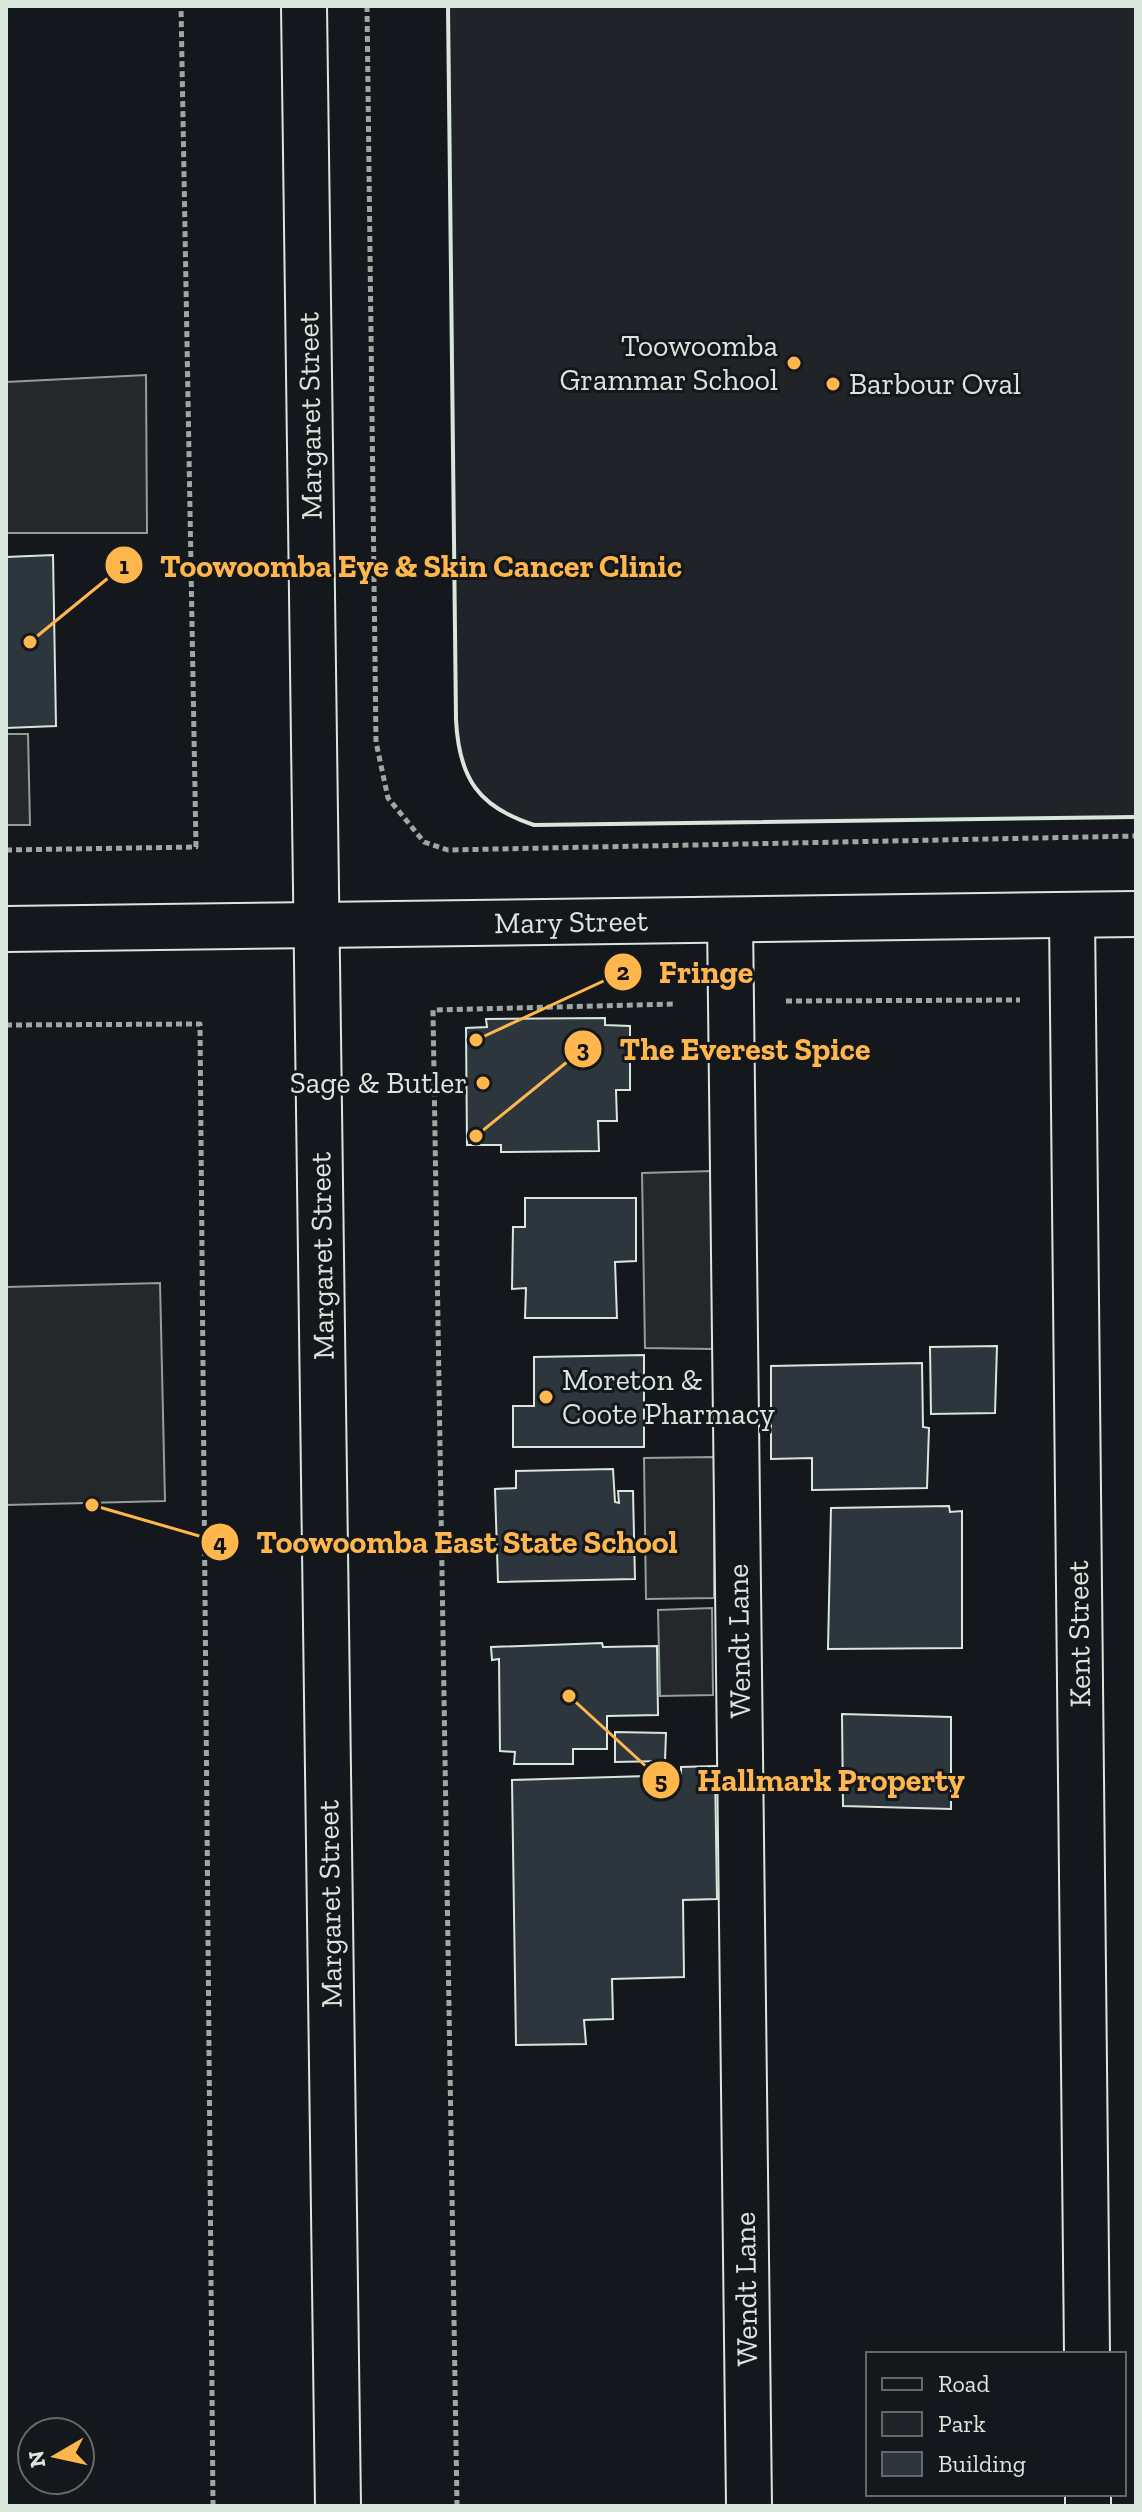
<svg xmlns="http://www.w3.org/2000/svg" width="1142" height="2512" font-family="'Zilla Slab',serif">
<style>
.green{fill:#202428;stroke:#939e99;stroke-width:2}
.parking{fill:#24282b;stroke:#939e99;stroke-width:2}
.building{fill:#2c363c;stroke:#d8e6dc;stroke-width:2}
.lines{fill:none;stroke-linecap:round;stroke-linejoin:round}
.minor-casing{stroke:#d8e6dc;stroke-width:48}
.tertiary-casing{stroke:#d8e6dc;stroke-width:48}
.secondary-casing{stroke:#d8e6dc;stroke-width:48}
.path{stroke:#9da8a2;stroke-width:5;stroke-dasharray:6 4;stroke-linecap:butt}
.minor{stroke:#14181c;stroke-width:44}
.tertiary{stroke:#14181c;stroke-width:44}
.secondary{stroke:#14181c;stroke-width:44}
.wall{stroke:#d8e6dc;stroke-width:4}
.poi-dot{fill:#ffb74d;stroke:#14181c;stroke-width:3}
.labels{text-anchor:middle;stroke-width:6;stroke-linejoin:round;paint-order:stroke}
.poi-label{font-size:30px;fill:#d8e6dc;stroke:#14181c;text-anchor:end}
.street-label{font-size:30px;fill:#d8e6dc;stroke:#14181c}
.leader{fill:none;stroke:#ffb74d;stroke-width:3}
.callout-dot{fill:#ffb74d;stroke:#14181c;stroke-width:3}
.mark-label{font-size:24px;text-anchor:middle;font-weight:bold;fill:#111}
.callout-label{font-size:32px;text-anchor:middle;font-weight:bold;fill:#ffb74d;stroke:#14181c;stroke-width:6;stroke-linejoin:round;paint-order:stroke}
</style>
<rect width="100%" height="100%" fill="#14181c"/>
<!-- green -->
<path class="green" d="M448,6H1136V817L534,825C478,807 459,778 456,720Z"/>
<!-- parking -->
<g class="parking">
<path d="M146,375L147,533H6V382Z"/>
<path d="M6,734H28L30,825H6Z"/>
<path d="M713,1171L712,1349L645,1348L642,1173Z"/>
<path d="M160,1283L165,1501L6,1505V1287Z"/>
<path d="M714,1457V1598L646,1599L644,1458Z"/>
<path d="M712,1608L713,1695L660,1696L658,1610Z"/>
</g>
<!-- building -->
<g class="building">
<path d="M53,555L56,726L6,728V557Z"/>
<path d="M605,1018V1025L630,1026V1090H616L617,1121H598L599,1151L501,1152V1145H467L466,1028L487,1027L486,1019Z"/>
<path d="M525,1198H636V1261L615,1262L617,1318H525L526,1288L512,1289L513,1227H525Z"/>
<path d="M997,1346L995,1413L931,1414L930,1347Z"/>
<path d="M644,1355V1447H513V1406H534V1357Z"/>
<path d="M922,1363L923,1427L929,1428L927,1488L812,1490V1458L771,1459V1366Z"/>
<path d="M613,1469L615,1502L619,1503L618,1491H633L635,1579L498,1582L495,1489L516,1488V1471Z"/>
<path d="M949,1506L950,1512L962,1511V1648L828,1649L831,1508Z"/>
<path d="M602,1643L603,1647L657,1646L658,1715L607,1716V1749H573V1764H514L515,1752L500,1751L499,1659L492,1660L491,1647Z"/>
<path d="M842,1714L951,1717V1809L843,1806Z"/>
<path d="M615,1732L666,1733L665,1761L615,1762Z"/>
<path d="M715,1766L717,1899L683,1900L684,1977L612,1979L613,2019L584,2020L586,2044L516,2045L512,1780L681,1775V1767Z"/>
</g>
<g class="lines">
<defs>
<g id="minor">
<path d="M1072,915L1087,2354"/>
<path d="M730,920L749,2506"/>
<path d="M1088,2494V2506"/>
</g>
<g id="tertiary">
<path d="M304,6L338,2506"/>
<path d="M6,929L318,925"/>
</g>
<path id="secondary" d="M318,925L1136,914"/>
</defs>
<!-- minor casing -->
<use href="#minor" class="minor-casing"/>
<!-- tertiary casing -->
<use href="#tertiary" class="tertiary-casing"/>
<!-- secondary casing -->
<use href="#secondary" class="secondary-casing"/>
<!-- path -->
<g class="path">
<path d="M367,6L376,742L388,798L424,842L448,850L1136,836"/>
<path d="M6,850L196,847L181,6"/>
<path d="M786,1001L1020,1000"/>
<path d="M6,1025L200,1024L213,2506"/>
<path d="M457,2506L433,1010L676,1004"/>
</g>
<!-- minor -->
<use href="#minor" class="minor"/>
<!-- tertiary -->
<use href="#tertiary" class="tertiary"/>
<!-- secondary -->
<use href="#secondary" class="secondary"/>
<!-- wall -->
<path class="wall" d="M448,6L456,720C459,778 478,807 534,825L1136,817"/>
</g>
<!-- markers -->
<g class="poi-dot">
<circle cx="794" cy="363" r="8"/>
<circle cx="833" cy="384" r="8"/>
<circle cx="483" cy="1083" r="8"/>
<circle cx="546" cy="1397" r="8"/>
</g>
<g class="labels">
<!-- poi labels -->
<g class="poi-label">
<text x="778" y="356">Toowoomba<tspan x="778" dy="34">Grammar School</tspan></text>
<text x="849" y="394" text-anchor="start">Barbour Oval</text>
<text x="467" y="1093">Sage &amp; Butler</text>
<text x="562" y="1390" text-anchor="start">Moreton &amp;<tspan x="562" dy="34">Coote Pharmacy</tspan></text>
</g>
<!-- street labels -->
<g class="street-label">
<text transform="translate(310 416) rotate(-91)" y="10">Margaret Street</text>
<text transform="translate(571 922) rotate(-1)" y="10">Mary Street</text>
<text transform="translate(322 1256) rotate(-91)" y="10">Margaret Street</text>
<text transform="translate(1079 1634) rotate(-91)" y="10">Kent Street</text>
<text transform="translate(739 1641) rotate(-91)" y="10">Wendt Lane</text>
<text transform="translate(330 1904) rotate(-91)" y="10">Margaret Street</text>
<text transform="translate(746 2289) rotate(-91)" y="10">Wendt Lane</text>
</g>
</g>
<!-- callouts -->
<path class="leader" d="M30 642L124 565M476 1040L623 972M476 1136L583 1049M92 1505L220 1542M569 1696L661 1780"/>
<g class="callout-dot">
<circle cx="30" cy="642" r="8"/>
<circle cx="476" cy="1040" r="8"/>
<circle cx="476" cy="1136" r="8"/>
<circle cx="92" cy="1505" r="8"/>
<circle cx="569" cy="1696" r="8"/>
<circle cx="124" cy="565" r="20"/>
<circle cx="623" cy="972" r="20"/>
<circle cx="583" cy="1049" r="20"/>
<circle cx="220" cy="1542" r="20"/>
<circle cx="661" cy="1780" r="20"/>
</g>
<g class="mark-label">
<text x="124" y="574">1</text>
<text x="623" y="980">2</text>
<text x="583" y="1057">3</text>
<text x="220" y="1551">4</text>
<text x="661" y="1789">5</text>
</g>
<g class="callout-label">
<text x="421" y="577">Toowoomba Eye &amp; Skin Cancer Clinic</text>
<text x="706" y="983">Fringe</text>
<text x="745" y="1060">The Everest Spice</text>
<text x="467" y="1553">Toowoomba East State School</text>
<text x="831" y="1791">Hallmark Property</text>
</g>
<!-- border -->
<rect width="1142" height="2512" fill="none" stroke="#d8e6dc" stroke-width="16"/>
<!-- legend -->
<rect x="866" y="2352" width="260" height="144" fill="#14181c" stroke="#626a69" stroke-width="2"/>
<rect x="882" y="2378" width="40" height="12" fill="#14181c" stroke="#626a69" stroke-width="2"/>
<text x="938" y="2392" font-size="24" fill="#d8e6dc">Road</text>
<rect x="882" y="2412" width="40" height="24" fill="#202428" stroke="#626a69" stroke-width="2"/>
<text x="938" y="2432" font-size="24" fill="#d8e6dc">Park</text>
<rect x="882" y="2452" width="40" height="24" fill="#2c363c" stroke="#626a69" stroke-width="2"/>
<text x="938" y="2472" font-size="24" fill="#d8e6dc">Building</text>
<!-- north arrow -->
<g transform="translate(56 2456) rotate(261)"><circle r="38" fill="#14181c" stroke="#626a69" stroke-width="2"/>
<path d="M0-6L14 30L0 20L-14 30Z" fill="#ffb74d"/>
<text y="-12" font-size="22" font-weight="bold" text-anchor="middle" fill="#d8e6dc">N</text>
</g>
</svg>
